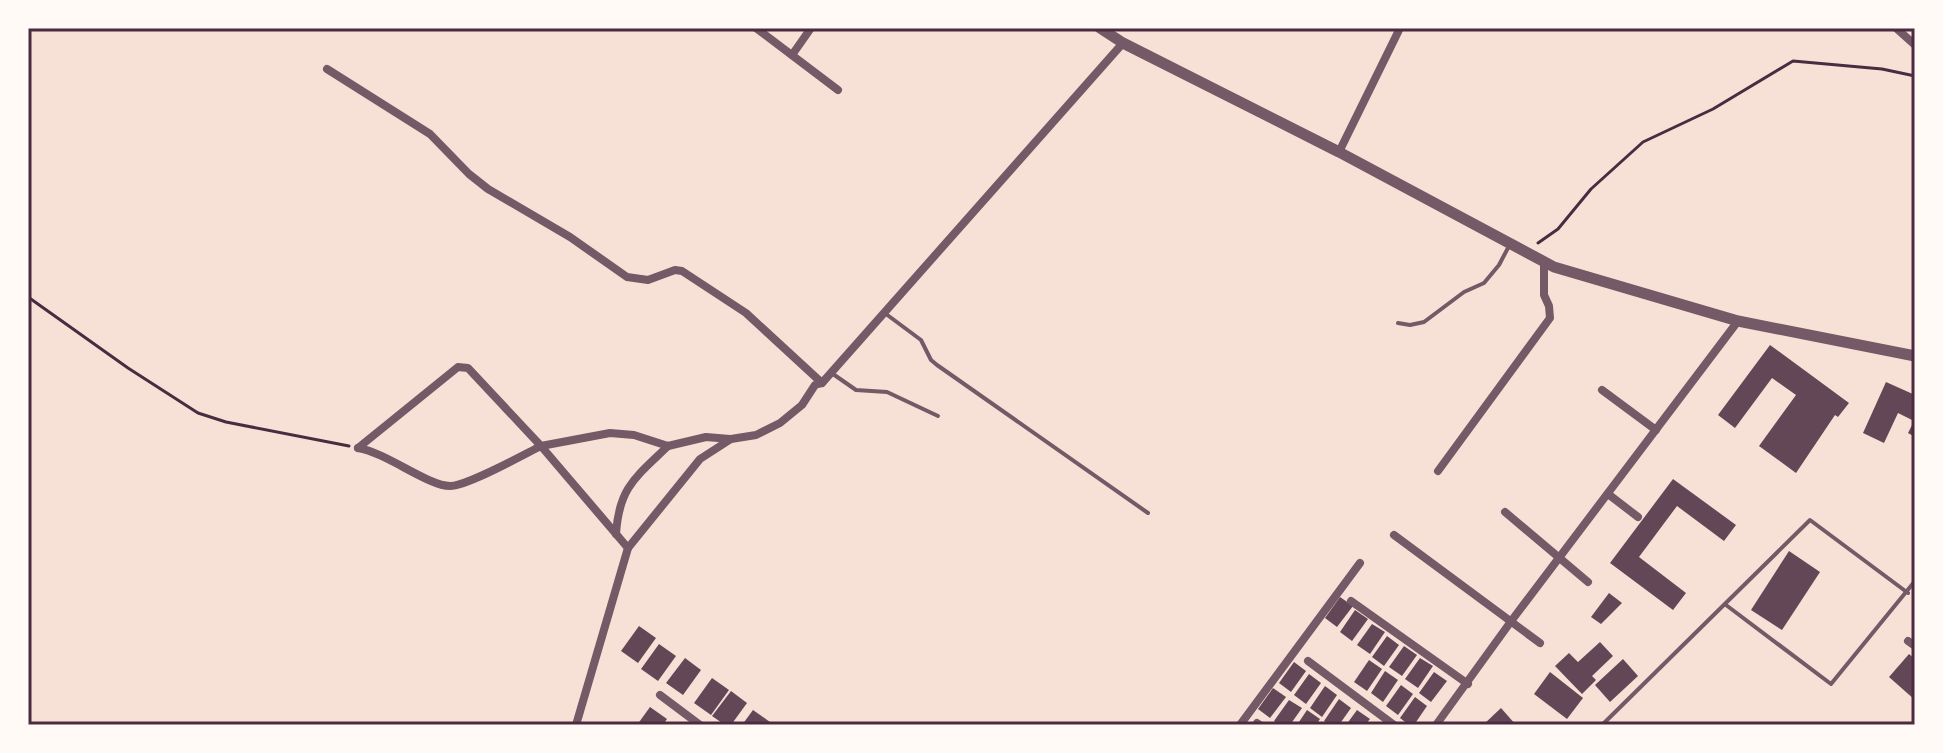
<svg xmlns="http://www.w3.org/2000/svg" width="1943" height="753" font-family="Poppins,sans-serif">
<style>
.building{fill:#644757}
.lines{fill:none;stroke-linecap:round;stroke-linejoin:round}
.path{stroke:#4a2c40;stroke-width:3}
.service{stroke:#755966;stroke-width:4}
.minor{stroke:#755966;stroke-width:8}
.tertiary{stroke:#755966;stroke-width:11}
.neatline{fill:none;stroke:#4a2c40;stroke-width:3}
</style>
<rect width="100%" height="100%" fill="#f7e1d7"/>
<!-- building -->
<g class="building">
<path d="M1770,345L1849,403L1838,417L1835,415L1796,473L1759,446L1796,395L1772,378L1735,428L1718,415Z"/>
<path d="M1886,382L1915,395V437L1908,433L1914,421L1898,413L1884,443L1863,433Z"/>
<path d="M1673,479L1736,525L1724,541L1677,506L1639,557L1686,593L1673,610L1610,563Z"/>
<path d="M1789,551L1820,572L1782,630L1751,610Z"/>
<path d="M1609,593L1622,603L1601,624L1591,617Z"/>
<path d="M1340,597L1353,606L1337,627L1325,618Z"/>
<path d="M1355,610L1368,619L1352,641L1340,632Z"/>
<path d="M1372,624L1385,632L1370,654L1357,645Z"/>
<path d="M639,626L656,638L638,663L621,651Z"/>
<path d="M1387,636L1399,645L1384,666L1372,657Z"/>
<path d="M1600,642L1613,656L1592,676L1596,680L1582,694L1555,666L1569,653L1578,662Z"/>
<path d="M659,644L676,656L658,681L641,669Z"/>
<path d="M1404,646L1417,655L1402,676L1389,667Z"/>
<path d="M1909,654L1915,659V700L1889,677Z"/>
<path d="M685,658L701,670L683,695L666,683Z"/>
<path d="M1420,658L1433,666L1418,688L1405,679Z"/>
<path d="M1623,659L1638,676L1610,702L1595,685Z"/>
<path d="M1369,660L1382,669L1367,691L1354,682Z"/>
<path d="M1294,662L1306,671L1291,692L1279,683Z"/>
<path d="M1385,671L1398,680L1383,702L1371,693Z"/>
<path d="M1434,672L1447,681L1431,702L1419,693Z"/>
<path d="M1550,672L1583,698L1567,719L1534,694Z"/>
<path d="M1309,674L1321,683L1306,704L1294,695Z"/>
<path d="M712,678L729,690L711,715L694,703Z"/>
<path d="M1401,685L1413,694L1398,715L1386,706Z"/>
<path d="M1325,686L1337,695L1322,717L1310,708Z"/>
<path d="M1273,688L1286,697L1270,718L1258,709Z"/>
<path d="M731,691L747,703L731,725H725L712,716Z"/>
<path d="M1415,697L1427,706L1414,725H1409L1400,718Z"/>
<path d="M1339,699L1351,708L1339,725H1330L1324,721Z"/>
<path d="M1289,700L1302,708L1290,725H1280L1274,721Z"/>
<path d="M650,707L667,719L663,725H637Z"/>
<path d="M1501,708L1516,725H1483Z"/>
<path d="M753,710L770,722L767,725H742Z"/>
<path d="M1307,710L1320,719L1316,725H1297Z"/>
<path d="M1357,710L1370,719L1365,725H1346Z"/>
</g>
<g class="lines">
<!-- path -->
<g class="path">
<path d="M1538,243L1558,229L1591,189L1643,142L1713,109L1793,61L1882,69L1915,76"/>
<path d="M28,297L128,368L198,413L226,422L349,446"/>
</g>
<!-- service -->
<g class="service">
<path d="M886,314L921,340L931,360L937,365L1148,513"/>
<path d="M1398,323L1410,325L1424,322L1464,292L1484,283L1499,265L1509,246"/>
<path d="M833,374L856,390L887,392L938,416"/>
<path d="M1726,605L1831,684L1915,581"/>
<path d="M1602,725L1810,520L1908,593"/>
</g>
<!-- minor -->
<g class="minor">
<path d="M756,28L838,90"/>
<path d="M1896,28L1915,45"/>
<path d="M792,55L811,28"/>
<path d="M327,69L430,134L469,174L488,189L570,237L627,277L648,280L675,270L682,271L746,313L822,383"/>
<path d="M1339,152L1400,28"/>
<path d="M1602,390L1656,430"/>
<path d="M358,448C387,453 428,486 450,486C467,486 523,455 541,446L628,548L700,459L731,439L756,435L780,423L802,405L815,385L822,383L1123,43"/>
<path d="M358,448L458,367L468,368L541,446L610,433L634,435L668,446L706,437L730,439"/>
<path d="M1438,471L1550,318L1549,306L1544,295V262"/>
<path d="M1608,494L1638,517"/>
<path d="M1505,512L1588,582"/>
<path d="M616,534C619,487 636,477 668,446"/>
<path d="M1394,535L1540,643"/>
<path d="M1351,601L1468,684"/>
<path d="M1908,641L1915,646"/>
<path d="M1308,661L1394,725"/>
<path d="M660,695L700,725"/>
<path d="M1257,723L1260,725"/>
<path d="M576,725L628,548"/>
<path d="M1240,725L1360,563"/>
<path d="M1436,725L1512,620L1738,321"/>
</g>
<!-- tertiary -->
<path class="tertiary" d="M1100,28L1123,43L1339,152L1554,267L1738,321L1915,356"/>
</g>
<!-- border -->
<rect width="1943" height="753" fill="none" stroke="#fffaf5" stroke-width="60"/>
<rect x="30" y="30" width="1883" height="693" class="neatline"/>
</svg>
